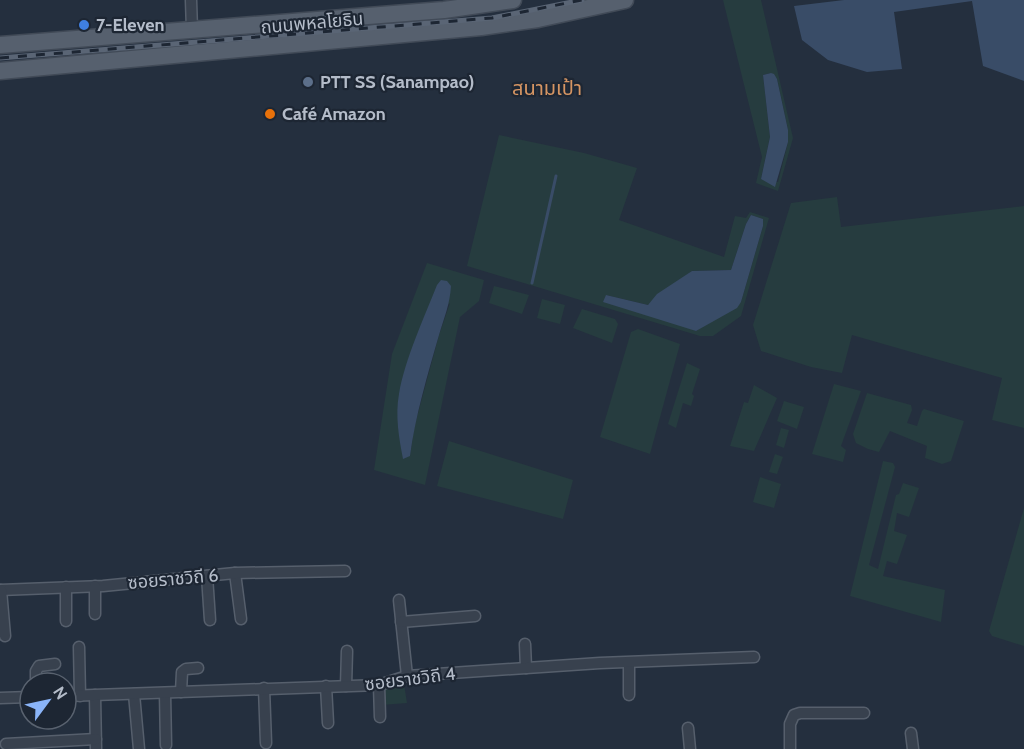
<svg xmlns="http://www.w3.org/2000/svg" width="1024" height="749" font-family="Cabin,'Noto Sans Thai',sans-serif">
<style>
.green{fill:#263c3f;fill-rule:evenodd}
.water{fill:#394c67}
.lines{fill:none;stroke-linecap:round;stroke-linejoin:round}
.stream{stroke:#394c67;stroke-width:3}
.minor-casing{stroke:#565f6c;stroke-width:13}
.primary-casing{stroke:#414a57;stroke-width:19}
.minor{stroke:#38414e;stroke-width:10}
.primary{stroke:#56606e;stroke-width:16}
.rail-casing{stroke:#5a6575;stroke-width:5}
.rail{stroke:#1d2633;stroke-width:3;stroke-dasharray:9;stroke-linecap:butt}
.shop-dot{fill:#3f7fe0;stroke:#1d2633;stroke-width:2}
.service-dot{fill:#5c6f8a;stroke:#1d2633;stroke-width:2}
.food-dot{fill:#e8710a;stroke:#1d2633;stroke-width:2}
.labels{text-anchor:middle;stroke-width:4.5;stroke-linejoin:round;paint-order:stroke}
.street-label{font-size:18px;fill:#b4bcc9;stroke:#1d2633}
.poi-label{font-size:18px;font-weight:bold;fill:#b4bcc9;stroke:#1d2633;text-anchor:start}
.neighbourhood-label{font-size:20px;fill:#d59563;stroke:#1d2633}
</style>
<rect width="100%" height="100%" fill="#242f3e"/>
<!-- green -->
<g class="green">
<path d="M723,0H761L793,138L778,191L756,183L762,157ZM771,73L777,79L788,130V142L778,182L761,179L770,137L763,75Z"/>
<path d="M499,135L584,153L637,168L619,220L724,257L735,216L746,218L750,212L769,218L741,316L713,336H700L467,266ZM751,215L763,219V226L741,302L696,331L606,295L648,305L692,271L731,270L746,224Z"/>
<path d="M837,197L841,227L1024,206V428L992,420L1002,378L852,335L842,373L811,367L761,351L753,325L791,203Z"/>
<path d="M427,263L484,280L479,301L460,317L425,485L374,470L392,354ZM450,303L439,335L414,428L410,456L420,331Z"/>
<path d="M494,286L529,295L522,314L489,303Z"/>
<path d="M542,299L565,305L560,324L537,318Z"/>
<path d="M582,309L615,319L618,324L612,343L573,328Z"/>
<path d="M638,329L680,344L650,454L600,437L631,332Z"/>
<path d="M687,363L700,369L692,394L694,396L691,406L683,403L676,428L668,424Z"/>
<path d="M834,384L861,391L841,446L846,450L843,462L812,454Z"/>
<path d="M754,385L777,398L754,451L730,446L744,402L748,403Z"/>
<path d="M867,393L911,405L912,410L907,423L917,426L922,411L924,409L964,421L951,461L942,464L925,458L927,446L890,431L879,452L868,449L856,443L853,434Z"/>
<path d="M784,401L804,407L797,429L777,421Z"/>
<path d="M781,428L789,430L784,448L776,445Z"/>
<path d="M449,441L573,480L563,519L437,486Z"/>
<path d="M775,454L783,457L777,474L769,472Z"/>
<path d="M883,461L893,463L895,467L869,565L878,569L896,495L899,494L903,483L919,488L909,517L897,513L894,531L907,535L897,564L887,561L883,576L945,590L941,622L850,596Z"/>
<path d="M760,477L781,484L774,508L753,502Z"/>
<path d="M1024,508V646L992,636L989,631Z"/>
<path d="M395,684H404L407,703L381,705L379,688Z"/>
</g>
<!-- water -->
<g class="water">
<path d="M844,0H1024V81L983,66L972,1L894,12L902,69L867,72L828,60L802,40L794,6Z"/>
<path d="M771,73L774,74L777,79L788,130V142L775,187L761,179L770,137L763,75Z"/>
<path d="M751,215L763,219V226L741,302L737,308L696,331L603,302L606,295L648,305L657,294L692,271L731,270L746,224Z"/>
<path d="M441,280L447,281L451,286C450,304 444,318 439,335C428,373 415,417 410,456L403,459C399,439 395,415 399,394C405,359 424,318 437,285Z"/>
</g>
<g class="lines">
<!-- stream -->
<path class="stream" d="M532,283L556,176"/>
<defs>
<g id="minor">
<path d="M191,0L192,30"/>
<path d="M235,573L241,619"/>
<path d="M207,576L210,620"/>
<path d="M0,590L103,586L235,573L345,571"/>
<path d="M1,590L5,636"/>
<path d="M399,600L407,676"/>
<path d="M95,614V586"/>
<path d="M66,621V587"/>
<path d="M401,622L475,616"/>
<path d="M525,644L526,668"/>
<path d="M79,647L80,696"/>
<path d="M36,683V671L39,666L55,664"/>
<path d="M379,685L380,717"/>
<path d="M326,686L328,723"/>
<path d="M346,686L347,651"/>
<path d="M264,688L266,743"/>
<path d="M181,692L182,672L186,669L198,668"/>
<path d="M165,693L166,745"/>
<path d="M134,694L139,749"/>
<path d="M95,695L96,749"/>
<path d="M629,695V663"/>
<path d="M66,696L379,685L407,676L600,663L754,657"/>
<path d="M0,698L30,697"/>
<path d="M688,728L690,749"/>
<path d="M911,733L913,749"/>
<path d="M6,744L96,739"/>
<path d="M790,749V724L794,715L800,713H864"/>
</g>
<g id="primary">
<path d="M0,45L444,10L513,0"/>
<path d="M0,71L481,27L538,19L625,0"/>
</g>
</defs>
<!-- minor casing -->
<use href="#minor" class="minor-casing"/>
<!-- primary casing -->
<use href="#primary" class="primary-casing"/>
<!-- minor -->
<use href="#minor" class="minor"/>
<!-- primary -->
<use href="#primary" class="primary"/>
<defs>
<path id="rail" d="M0,58L492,18L582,0"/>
</defs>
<!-- rail casing -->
<use href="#rail" class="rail-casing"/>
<!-- rail -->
<use href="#rail" class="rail"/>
</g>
<!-- markers -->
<circle class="shop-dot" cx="84" cy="25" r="6"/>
<circle class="service-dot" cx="308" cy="82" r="6"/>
<circle class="food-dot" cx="270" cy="114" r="6"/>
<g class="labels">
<!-- street labels -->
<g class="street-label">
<text transform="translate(312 23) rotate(-5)" y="6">ถนนพหลโยธิน</text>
<text transform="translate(173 579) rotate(-5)" y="6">ซอยราชวิถี 6</text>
<text transform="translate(410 679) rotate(-7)" y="6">ซอยราชวิถี 4</text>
</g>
<!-- poi labels -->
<g class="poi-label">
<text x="96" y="31">7-Eleven</text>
<text x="320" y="88">PTT SS (Sanampao)</text>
<text x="282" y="120">Café Amazon</text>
</g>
<!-- neighbourhood labels -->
<g class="neighbourhood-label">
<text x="547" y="95">สนามเป้า</text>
</g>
</g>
<!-- north arrow -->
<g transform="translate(48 701) rotate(57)"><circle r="28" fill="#1d2633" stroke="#59626f" stroke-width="1.5"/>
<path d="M0-4.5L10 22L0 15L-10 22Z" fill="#8ab4f8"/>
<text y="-9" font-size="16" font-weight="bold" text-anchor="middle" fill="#b4bcc9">N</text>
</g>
</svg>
